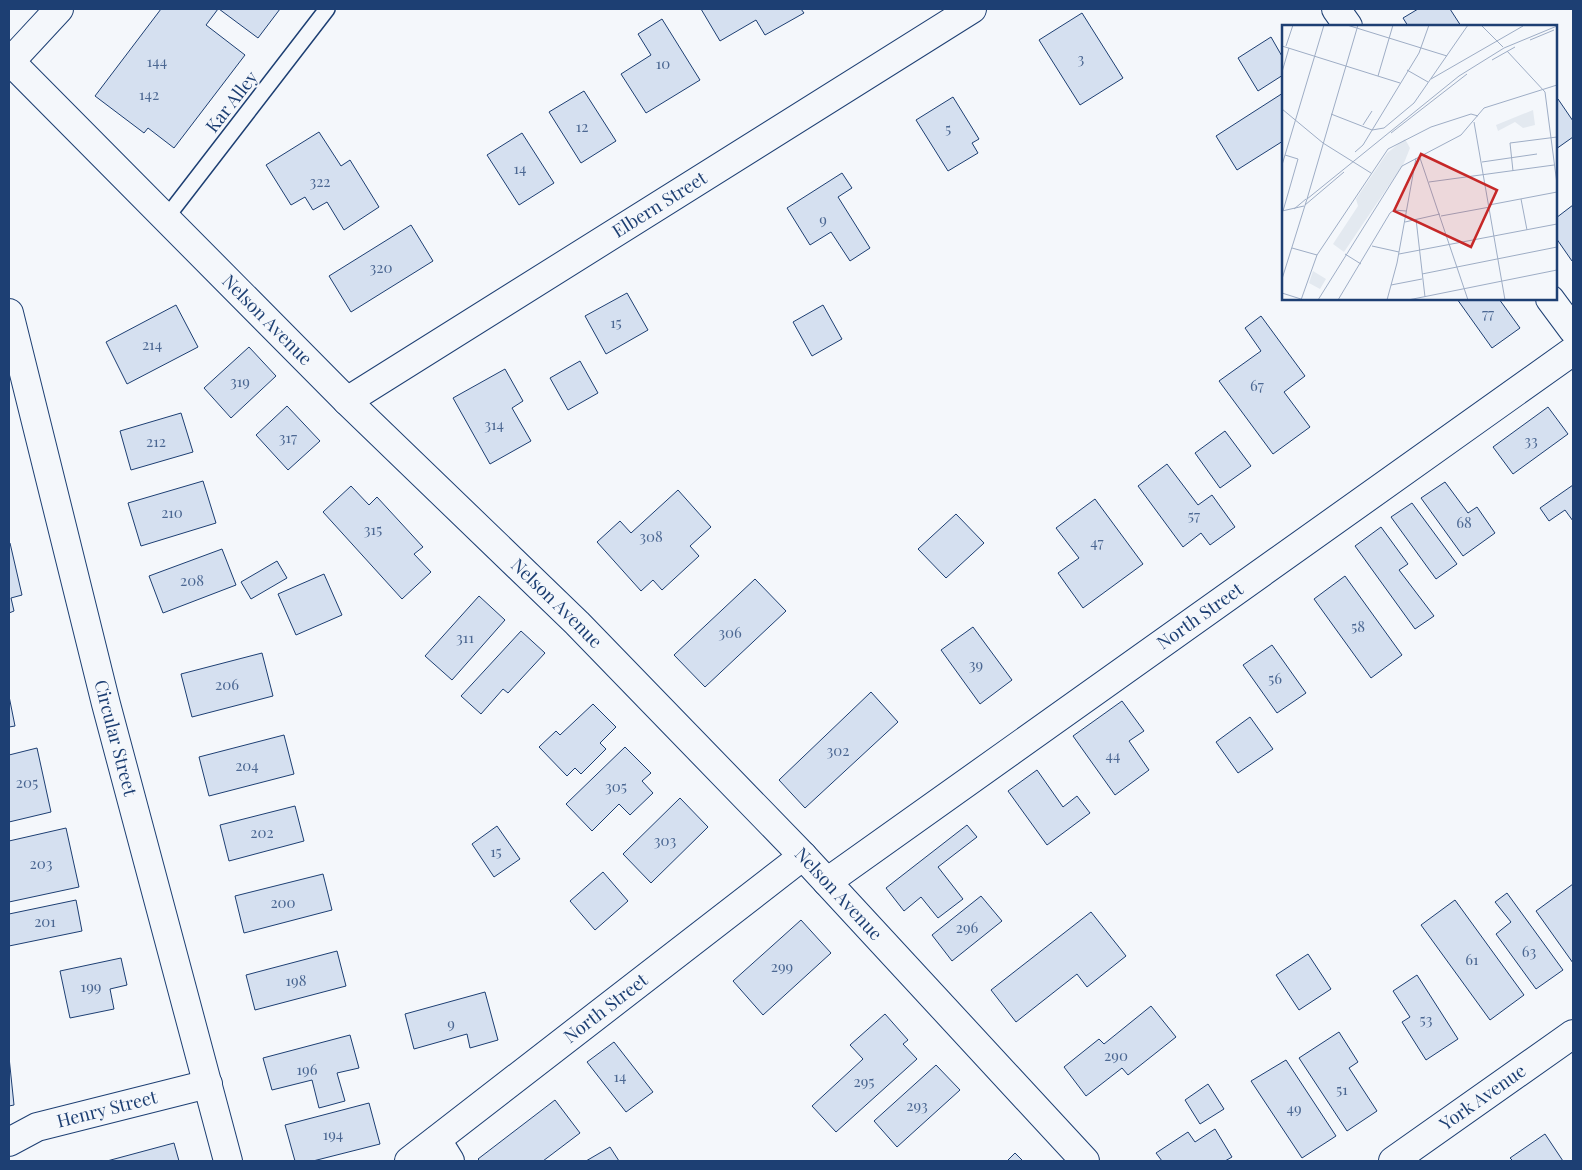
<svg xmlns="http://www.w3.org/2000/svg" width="1582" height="1170" font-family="'Playfair Display',serif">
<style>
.building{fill:#d5e0f0;stroke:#1d3f73}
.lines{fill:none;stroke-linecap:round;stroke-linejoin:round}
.lane-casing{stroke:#1d3f73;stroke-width:18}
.street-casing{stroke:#1d3f73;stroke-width:30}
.secondary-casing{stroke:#1d3f73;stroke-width:30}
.lane{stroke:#f4f7fb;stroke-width:15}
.street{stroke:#f4f7fb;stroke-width:28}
.secondary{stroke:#f4f7fb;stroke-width:28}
.labels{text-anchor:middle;stroke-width:4;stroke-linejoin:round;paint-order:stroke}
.number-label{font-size:15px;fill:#4b6792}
.street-label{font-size:18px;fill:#1d3f73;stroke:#f4f7fb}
.inset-road{fill:none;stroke:#9eadc5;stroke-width:1}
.view{fill:#c62828;fill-opacity:0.15;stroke:#c62828;stroke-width:2.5}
.inset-edge{fill:none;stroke:#1d3f73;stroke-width:2.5}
</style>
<rect width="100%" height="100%" fill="#f4f7fb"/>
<!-- building -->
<g class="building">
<path d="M161,9H218L206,25L245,55L174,148L148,128L144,133L95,96Z"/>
<path d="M219,9H280L258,38Z"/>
<path d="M701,9H801L804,13L765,35L756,20L720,41Z"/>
<path d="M1418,9H1450L1461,26H1408L1403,18Z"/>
<path d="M1082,13L1123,78L1080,105L1039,40Z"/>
<path d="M662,19L700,80L646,113L621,74L651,55L638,34Z"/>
<path d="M1271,37L1283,58V75L1258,91L1238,58Z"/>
<path d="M584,91L616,141L581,163L549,112Z"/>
<path d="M1283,93V141L1237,170L1216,136Z"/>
<path d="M953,97L979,139L972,143L978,153L948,171L916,120Z"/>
<path d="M1558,99L1573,121V137L1556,149V101Z"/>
<path d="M319,132L341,166L350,160L379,207L344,230L327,202L313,210L305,197L291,205L266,165Z"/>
<path d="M522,133L554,183L519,205L487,155Z"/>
<path d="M842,173L852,188L838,197L870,248L850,261L831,232L810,245L787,208Z"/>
<path d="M1573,205V260L1572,261L1556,238V218Z"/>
<path d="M411,225L433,261L351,312L329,276Z"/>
<path d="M627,293L648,330L606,354L585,316Z"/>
<path d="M1457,299H1499L1520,328L1492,348Z"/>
<path d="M176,305L198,347L127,384L106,342Z"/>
<path d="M823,305L842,339L812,356L793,322Z"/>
<path d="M1261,316L1305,376L1284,392L1310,427L1273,454L1219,381L1261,351L1245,328Z"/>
<path d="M249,347L276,376L231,418L204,388Z"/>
<path d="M580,361L598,393L568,410L550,378Z"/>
<path d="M505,369L523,401L512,408L531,441L490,464L453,398Z"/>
<path d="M287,406L320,441L288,470L256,435Z"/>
<path d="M1548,407L1568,434L1513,474L1493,447Z"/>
<path d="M181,413L193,452L131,470L120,431Z"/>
<path d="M1225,431L1251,466L1220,488L1195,453Z"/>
<path d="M1167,464L1198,505L1212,495L1235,527L1210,545L1201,533L1183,547L1138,486Z"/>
<path d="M203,481L216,523L141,546L128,503Z"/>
<path d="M1445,482L1468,513L1477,507L1495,533L1463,556L1421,498Z"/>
<path d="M1573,485V521L1565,510L1549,521L1540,508Z"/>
<path d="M351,486L369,505L377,497L423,547L414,554L431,572L402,599L323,512Z"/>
<path d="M678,490L711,527L690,546L699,556L662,590L653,580L641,591L597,542L620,521L631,533Z"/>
<path d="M1095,499L1143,564L1083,608L1058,573L1079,558L1056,528Z"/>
<path d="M1412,503L1457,564L1436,579L1391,517Z"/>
<path d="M956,514L984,543L946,578L918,549Z"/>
<path d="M1381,527L1408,564L1399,570L1434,616L1415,629L1355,546Z"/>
<path d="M9,543H10L22,595L11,598L14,611L9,613Z"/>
<path d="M222,549L236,585L163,613L149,576Z"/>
<path d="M277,561L287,578L251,599L241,582Z"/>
<path d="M324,574L342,615L296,635L278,594Z"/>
<path d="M1345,576L1402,655L1371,678L1314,599Z"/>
<path d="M755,579L786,611L705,687L674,655Z"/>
<path d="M479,596L505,620L452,680L425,656Z"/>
<path d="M973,627L1012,680L980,704L941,650Z"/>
<path d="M521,631L545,653L508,693L503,689L481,714L461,696Z"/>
<path d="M1272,645L1306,693L1277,713L1243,665Z"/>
<path d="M262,653L273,696L192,717L181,674Z"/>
<path d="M871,692L898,722L805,808L779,780Z"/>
<path d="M9,696L15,726L9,727Z"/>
<path d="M1122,701L1144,731L1129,741L1149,770L1115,795L1073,736Z"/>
<path d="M593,704L616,727L600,743L606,749L581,774L575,768L567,776L539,747L556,731L560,735Z"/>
<path d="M1250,717L1273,749L1238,773L1216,742Z"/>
<path d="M284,735L294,774L209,796L199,757Z"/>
<path d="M625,747L651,773L642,781L653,793L630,815L619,804L592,831L566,804Z"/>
<path d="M37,748L51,812L9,822V755Z"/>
<path d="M1037,770L1063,807L1077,796L1090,813L1047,845L1008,791Z"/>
<path d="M680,798L708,827L651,883L623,854Z"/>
<path d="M295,806L304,841L229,861L220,825Z"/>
<path d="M967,825L977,837L938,867L963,899L938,918L921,897L904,911L886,888Z"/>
<path d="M497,826L520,859L494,877L472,844Z"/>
<path d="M66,828L79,887L9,902V841Z"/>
<path d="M603,872L628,901L595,930L570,901Z"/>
<path d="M323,874L332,910L244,933L235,896Z"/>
<path d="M1573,884V963L1536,911Z"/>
<path d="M1507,893L1563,970L1536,989L1496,934L1511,922L1495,902Z"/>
<path d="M981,896L1002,921L952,961L932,935Z"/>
<path d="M76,900L82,931L9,946V914Z"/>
<path d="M1455,900L1524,995L1490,1020L1421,925Z"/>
<path d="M1091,912L1126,956L1087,987L1077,974L1016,1022L991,990Z"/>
<path d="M801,920L831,953L763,1015L733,981Z"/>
<path d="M337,951L346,986L255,1010L246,975Z"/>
<path d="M1308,954L1331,989L1299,1010L1276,975Z"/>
<path d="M121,958L127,985L110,989L114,1009L70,1018L60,971Z"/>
<path d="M1417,975L1458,1039L1426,1060L1402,1022L1410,1017L1393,991Z"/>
<path d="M485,992L498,1040L470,1048L467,1034L414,1049L405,1014Z"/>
<path d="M1151,1006L1176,1037L1128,1075L1122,1068L1086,1096L1064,1067L1099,1039L1104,1044Z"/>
<path d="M885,1014L908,1040L903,1044L917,1059L836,1132L812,1106L863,1059L850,1045Z"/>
<path d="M1339,1032L1358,1062L1349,1068L1377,1111L1347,1131L1299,1058Z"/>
<path d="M350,1035L359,1068L337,1073L345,1101L319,1108L312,1080L272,1090L263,1058Z"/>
<path d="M614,1042L653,1092L626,1112L587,1062Z"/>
<path d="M9,1057L14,1105L9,1106Z"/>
<path d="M1286,1060L1336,1136L1302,1158L1251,1081Z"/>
<path d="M936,1065L960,1090L897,1147L874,1121Z"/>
<path d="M1208,1084L1224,1109L1200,1124L1185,1100Z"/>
<path d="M555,1100L580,1133L543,1161H480L478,1159Z"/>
<path d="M369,1103L380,1144L313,1161H295L285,1125Z"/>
<path d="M1215,1129L1232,1157L1225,1161H1162L1156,1153L1188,1132L1195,1142Z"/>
<path d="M1545,1134L1563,1161H1513L1510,1158Z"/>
<path d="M174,1143L179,1161H107Z"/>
<path d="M610,1147L619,1161H586Z"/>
<path d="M1015,1153L1023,1161H1007Z"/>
</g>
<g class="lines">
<defs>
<path id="lane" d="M166,218L327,9"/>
<g id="street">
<path d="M1336,9L1348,26"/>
<path d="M1550,299L1573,330"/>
<path id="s1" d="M347,401L972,9"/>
<path id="s2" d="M827,882L1573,351"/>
<path d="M437,1140L450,1161"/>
<path id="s3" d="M9,1142L37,1127L208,1084"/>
<path id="s4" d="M409,1161L803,856"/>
<path id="s5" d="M1393,1161L1573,1034"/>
</g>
<g id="secondary">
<path id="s6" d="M10,61L347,401L577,623L803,856L1085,1161"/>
<path d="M9,63L59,9"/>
<path id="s7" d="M9,313L106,704L228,1161"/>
</g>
</defs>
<!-- lane casing -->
<use href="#lane" class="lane-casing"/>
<!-- street casing -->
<use href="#street" class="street-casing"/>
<!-- secondary casing -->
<use href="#secondary" class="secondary-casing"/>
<!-- lane -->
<use href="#lane" class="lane"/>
<!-- street -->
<use href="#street" class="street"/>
<!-- secondary -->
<use href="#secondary" class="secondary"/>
</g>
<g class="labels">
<!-- number labels -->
<g class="number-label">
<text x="1081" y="64">3</text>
<text x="157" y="67">144</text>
<text x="663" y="69">10</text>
<text x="149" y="100">142</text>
<text x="582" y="132">12</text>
<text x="948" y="134">5</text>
<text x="520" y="174">14</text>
<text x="320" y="187">322</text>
<text x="823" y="225">9</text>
<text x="381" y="273">320</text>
<text x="1488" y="319">77</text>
<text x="616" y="328">15</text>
<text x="152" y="350">214</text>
<text x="240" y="387">319</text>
<text x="1257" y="391">67</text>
<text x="494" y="430">314</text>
<text x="288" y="443">317</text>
<text x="1531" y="446">33</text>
<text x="156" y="447">212</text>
<text x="172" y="518">210</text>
<text x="1194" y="521">57</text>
<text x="1464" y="528">68</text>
<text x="373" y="535">315</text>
<text x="651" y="542">308</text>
<text x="1097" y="548">47</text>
<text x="192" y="586">208</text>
<text x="1358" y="632">58</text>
<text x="730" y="638">306</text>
<text x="465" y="643">311</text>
<text x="976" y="670">39</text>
<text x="1275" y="684">56</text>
<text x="227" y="690">206</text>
<text x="838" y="756">302</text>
<text x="1113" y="761">44</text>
<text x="247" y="771">204</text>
<text x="27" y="788">205</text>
<text x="616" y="792">305</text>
<text x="262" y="838">202</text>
<text x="665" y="846">303</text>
<text x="496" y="857">15</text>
<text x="41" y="869">203</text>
<text x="283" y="908">200</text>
<text x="45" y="927">201</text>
<text x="967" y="933">296</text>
<text x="1529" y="957">63</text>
<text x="1472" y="965">61</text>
<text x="782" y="972">299</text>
<text x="296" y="986">198</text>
<text x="91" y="992">199</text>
<text x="1426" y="1025">53</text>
<text x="451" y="1029">9</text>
<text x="1116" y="1061">290</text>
<text x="307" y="1075">196</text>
<text x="620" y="1082">14</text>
<text x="864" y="1087">295</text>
<text x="1342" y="1095">51</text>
<text x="917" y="1111">293</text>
<text x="1294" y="1114">49</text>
<text x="333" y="1140">194</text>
</g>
<!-- street labels -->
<g class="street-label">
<text transform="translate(232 102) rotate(-52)" y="6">Kar Alley</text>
<text dy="6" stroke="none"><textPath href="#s1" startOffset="369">Elbern Street</textPath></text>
<text dy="6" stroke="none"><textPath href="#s6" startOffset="365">Nelson Avenue</textPath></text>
<text dy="6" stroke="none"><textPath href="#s6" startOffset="770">Nelson Avenue</textPath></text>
<text dy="6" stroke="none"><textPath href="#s2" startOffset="458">North Street</textPath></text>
<text dy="6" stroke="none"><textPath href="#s7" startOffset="438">Circular Street</textPath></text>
<text dy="6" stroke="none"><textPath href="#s6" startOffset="1175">Nelson Avenue</textPath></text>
<text dy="6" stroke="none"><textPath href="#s4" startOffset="249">North Street</textPath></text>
<text dy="6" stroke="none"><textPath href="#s5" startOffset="110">York Avenue</textPath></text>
<text dy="6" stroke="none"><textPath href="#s3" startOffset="104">Henry Street</textPath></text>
</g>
</g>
<!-- overview -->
<g transform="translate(1282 25)">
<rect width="275" height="275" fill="#f4f7fb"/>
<path d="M251,85L253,100L241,103L233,97L216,106L214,100ZM123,114L128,123L122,138L62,227L51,219L76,181L74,174L105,128ZM31,246L44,254L38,264L27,258Z" fill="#e3e9f0"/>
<path class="inset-road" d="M65,0L165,31M199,0L221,22M248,15L272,5M0,21L118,58M4,21L11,0M225,26L263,67L275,159M210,35L233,22M125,45L146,57M0,47L7,23M96,51L111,0M149,54L241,1M0,84L41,118L89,148M49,89L90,105L102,103L132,78L186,0M192,97L223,275M81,100L90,86M109,108L185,49M73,127L81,120L137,28L147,0M138,133L186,275M200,137L255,129M0,140L42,0M231,146L228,118L275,112M147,157L272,140M25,174L76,0M239,174L245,205M23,180L62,147M207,180L275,167M12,184L24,174M0,186L22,181M1,186L16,134L3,130M159,191L208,182M134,194L143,272M123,197L158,189M90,221L117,227M10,223L35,230M63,229L79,239M117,229L275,199M140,249L275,222M0,254L25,174L177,51L222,23L275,1M109,260L140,254M0,268L22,275M19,275L35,230L106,124L149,102L189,89L196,91M36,275L120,141L179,110L202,83L275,60M56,275L108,188L112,185L124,186M105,275L115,238L134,133M126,275L275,245"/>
<path class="view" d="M139,129L215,165L189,222L112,186Z"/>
<rect width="275" height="275" class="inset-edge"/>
</g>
<!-- border -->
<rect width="1582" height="1170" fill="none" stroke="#1d3f73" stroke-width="20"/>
</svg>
